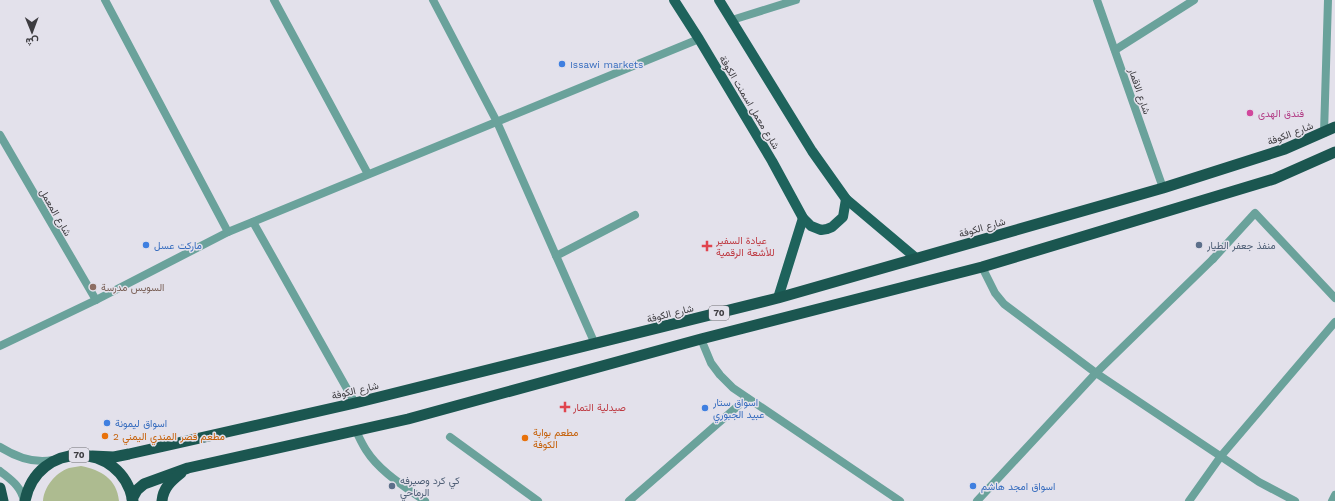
<svg xmlns="http://www.w3.org/2000/svg" width="1335" height="501" font-family="'Work Sans',Vazirmatn,sans-serif">
<style>
.green{fill:#adbb90}
.lines{fill:none;stroke-linecap:round;stroke-linejoin:round}
.service{stroke:#6aa29b;stroke-width:8}
.pedestrian{stroke:#6aa29b;stroke-width:8}
.minor{stroke:#6aa29b;stroke-width:8}
.tertiary{stroke:#6aa29b;stroke-width:8}
.primary{stroke:#1e635c;stroke-width:10}
.trunk{stroke:#1b5650;stroke-width:11}
.shop-dot{fill:#3f7fe0;stroke:#e3e1eb;stroke-width:1.5}
.hotel-dot{fill:#d1479c;stroke:#e3e1eb;stroke-width:1.5}
.service-dot{fill:#5c6f8a;stroke:#e3e1eb;stroke-width:1.5}
.health-dot{fill:#e0444e;stroke:#e3e1eb;stroke-width:1.5}
.education-dot{fill:#8d6e63;stroke:#e3e1eb;stroke-width:1.5}
.food-dot{fill:#e8710a;stroke:#e3e1eb;stroke-width:1.5}
.labels{text-anchor:middle;stroke-width:3;stroke-linejoin:round;paint-order:stroke}
.shield{fill:#e3e1eb;stroke:#6f6e73;stroke-width:1}
.shield-label{font-size:9px;font-weight:bold;fill:#3d3c40}
.shop-label{font-size:10px;fill:#366cbe;stroke:#e3e1eb;text-anchor:start}
.street-label{font-size:10px;fill:#3d3c40;stroke:#e3e1eb}
.hotel-label{font-size:10px;fill:#b23c85;stroke:#e3e1eb;text-anchor:start}
.health-label{font-size:10px;fill:#be3a42;stroke:#e3e1eb;text-anchor:start}
.service-label{font-size:10px;fill:#4e5e75;stroke:#e3e1eb;text-anchor:start}
.education-label{font-size:10px;fill:#785e54;stroke:#e3e1eb;text-anchor:start}
.food-label{font-size:10px;fill:#c56008;stroke:#e3e1eb;text-anchor:start}
</style>
<rect width="100%" height="100%" fill="#e3e1eb"/>
<!-- green -->
<path class="green" d="M81,466C101,470 117,479 119,501H43C44,487 55,473 69,468C73,467 77,467 81,466Z"/>
<g class="lines">
<!-- service -->
<g class="service">
<path d="M1115,50L1194,0"/>
<path d="M356,431C359,437 362,444 366,450C380,472 404,486 425,501"/>
</g>
<!-- pedestrian -->
<path class="pedestrian" d="M1213,259L1255,213L1335,298"/>
<!-- minor -->
<g class="minor">
<path d="M105,0L228,232"/>
<path d="M274,0L368,174"/>
<path d="M433,0L497,122L595,344"/>
<path d="M1097,0L1163,188"/>
<path d="M732,20L796,0"/>
<path d="M1324,133L1328,0"/>
<path d="M0,135L96,300"/>
<path d="M253,222L355,403"/>
<path d="M556,256L635,215"/>
<path d="M982,267L995,293L1004,304L1096,373L1259,482L1295,501"/>
<path d="M701,339L711,363L720,375L733,388L900,501"/>
<path d="M0,346L96,300L228,232L699,39"/>
<path d="M450,437L538,501"/>
<path d="M629,501L747,398"/>
<path d="M977,501L1096,373L1213,259"/>
<path d="M1189,501L1221,456L1335,322"/>
<path d="M1332,501L1335,495"/>
</g>
<!-- tertiary -->
<g class="tertiary">
<path d="M0,447C16,457 34,464 53,460"/>
<path d="M0,471C11,480 21,486 24,501"/>
</g>
<!-- primary -->
<g class="primary">
<path d="M674,0L699,39L772,161L803,218L811,226L821,230L827,229L832,227L843,217L846,199"/>
<path d="M719,0L812,151L846,199L916,258"/>
<path d="M778,298L803,218"/>
</g>
<!-- trunk -->
<g class="trunk">
<path d="M92,456L114,457L129,454L355,403L778,298L1163,188L1285,149L1335,127"/>
<path d="M0,488L3,501"/>
<path d="M132,499L137,490L144,484L188,468L408,419L701,339L982,267L1274,179L1335,152"/>
<path d="M25,501C37,440 121,440 133,501"/>
<path d="M162,501C163,488 171,481 181,473"/>
</g>
</g>
<!-- markers -->
<g class="shop-dot">
<circle cx="562" cy="64" r="4"/>
<circle cx="146" cy="245" r="4"/>
<circle cx="705" cy="408" r="4"/>
<circle cx="107" cy="423" r="4"/>
<circle cx="973" cy="486" r="4"/>
</g>
<circle class="hotel-dot" cx="1250" cy="113" r="4"/>
<g class="service-dot">
<circle cx="1199" cy="245" r="4"/>
<circle cx="392" cy="486" r="4"/>
</g>
<g class="health-dot">
<path d="M705 240h4v4h4v4h-4v4h-4v-4h-4v-4h4z"/>
<path d="M563 401h4v4h4v4h-4v4h-4v-4h-4v-4h4z"/>
</g>
<circle class="education-dot" cx="93" cy="287" r="4"/>
<g class="food-dot">
<circle cx="105" cy="436" r="4"/>
<circle cx="525" cy="438" r="4"/>
</g>
<g class="labels">
<!-- shield labels -->
<g class="shield">
<rect x="709" y="306" width="20" height="14" rx="3"/>
<rect x="69" y="448" width="20" height="14" rx="3"/>
</g>
<g class="shield-label">
<text x="719" y="316">70</text>
<text x="79" y="458">70</text>
</g>
<!-- shop labels -->
<g class="shop-label">
<text x="570" y="68">Issawi markets</text>
<text x="154" y="249">ماركت عسل</text>
<text x="713" y="406">اسواق ستار<tspan x="713" dy="12">عبيد الجبوري</tspan></text>
<text x="115" y="427">اسواق ليمونة</text>
<text x="981" y="490">اسواق امجد هاشم</text>
</g>
<!-- street labels -->
<g class="street-label">
<text transform="translate(1140 91) rotate(71)" y="4">شارع الاقمار</text>
<text transform="translate(750 102) rotate(59)" y="4">شارع معمل اسمنت الكوفة</text>
<text transform="translate(1290 133) rotate(-21)" y="4">شارع الكوفة</text>
<text transform="translate(56 212) rotate(60)" y="4">شارع المعمل</text>
<text transform="translate(982 227) rotate(-16)" y="4">شارع الكوفة</text>
<text transform="translate(670 313) rotate(-14)" y="4">شارع الكوفة</text>
<text transform="translate(355 390) rotate(-13)" y="4">شارع الكوفة</text>
</g>
<!-- hotel labels -->
<g class="hotel-label">
<text x="1258" y="117">فندق الهدى</text>
</g>
<!-- health labels -->
<g class="health-label">
<text x="716" y="244">عيادة السفير<tspan x="716" dy="12">للأشعة الرقمية</tspan></text>
<text x="573" y="411">صيدلية التمار</text>
</g>
<!-- service labels -->
<g class="service-label">
<text x="1207" y="249">منفذ جعفر الطيار</text>
<text x="400" y="484">كي كرد وصيرفه<tspan x="400" dy="12">الرماحي</tspan></text>
</g>
<!-- education labels -->
<g class="education-label">
<text x="101" y="291">السويس مدرسة</text>
</g>
<!-- food labels -->
<g class="food-label">
<text x="533" y="436">مطعم بوابة<tspan x="533" dy="12">الكوفة</tspan></text>
<text x="113" y="440">مطعم قصر المندي اليمني 2</text>
</g>
</g>
<!-- north arrow -->
<g transform="translate(32 32) rotate(179)" stroke="#e3e1eb" stroke-width="3" paint-order="stroke">
<path d="M0-3L7 15L0 10L-7 15Z" fill="#3d3c40"/>
<text y="-6" font-size="11" font-weight="bold" text-anchor="middle" fill="#3d3c40">ش</text>
</g>
</svg>
